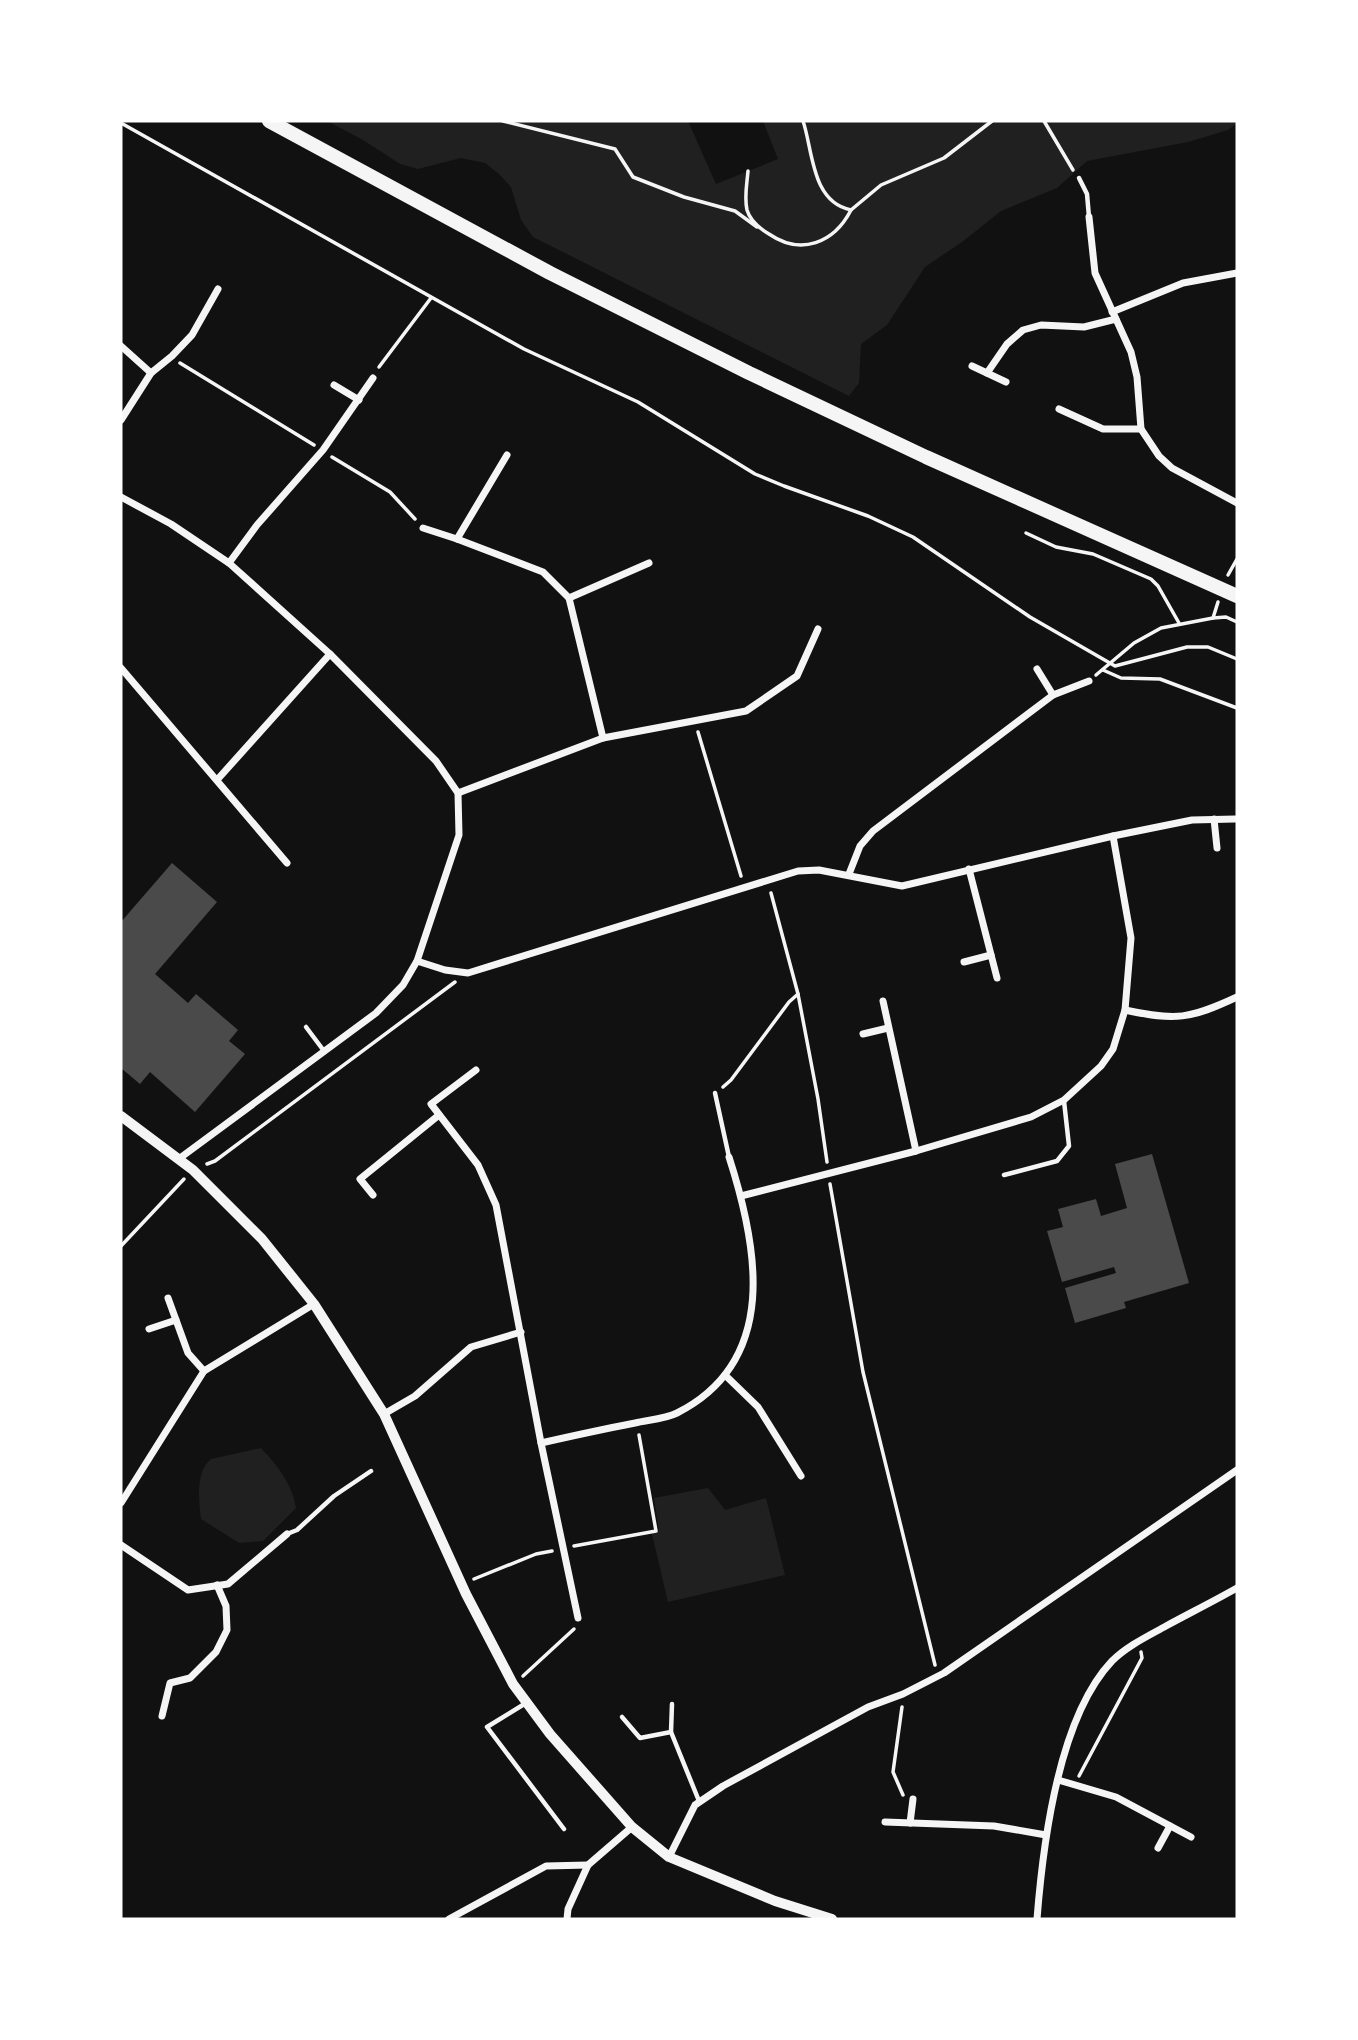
<svg xmlns="http://www.w3.org/2000/svg" width="1358" height="2040" font-family="Raleway,sans-serif">
<style>
.green{fill:#202020}
.building{fill:#4a4a4a}
.lines{fill:none;stroke-linecap:round;stroke-linejoin:round}
.path{stroke:#f5f5f5;stroke-width:3.5}
.service{stroke:#f5f5f5;stroke-width:4.5}
.minor{stroke:#f5f5f5;stroke-width:7}
.tertiary{stroke:#f5f5f5;stroke-width:10}
.primary{stroke:#f5f5f5;stroke-width:14}
</style>
<rect width="100%" height="100%" fill="#111"/>
<!-- green -->
<g class="green">
<path d="M327,121H688L716,184L778,159L763,121H1237V123L1228,130L1188,142L1087,161L1057,188L1001,211L962,242L925,267L887,325L861,344L859,383L849,396L533,237L521,220L511,187L499,174L485,163L461,158L418,169L400,164L363,140Z"/>
<path d="M261,1448C278,1466 292,1484 296,1508L263,1541L239,1543L201,1519C199,1501 195,1472 211,1459Z"/>
<path d="M708,1488L725,1510L766,1498L785,1575L668,1602L652,1534L659,1531L654,1498Z"/>
</g>
<!-- building -->
<g class="building">
<path d="M172,863L217,902L155,974L188,1003L196,994L238,1030L229,1041L245,1054L195,1112L150,1072L140,1084L121,1068V922Z"/>
<path d="M1152,1154L1189,1283L1124,1302L1126,1308L1075,1323L1065,1288L1116,1273L1114,1267L1062,1282L1047,1231L1063,1227L1058,1209L1096,1199L1101,1216L1127,1208L1115,1164Z"/>
</g>
<g class="lines">
<!-- path -->
<g class="path">
<path d="M503,121L615,149L633,177L684,197L735,211L757,227"/>
<path d="M803,121C813,150 811,202 851,210L881,185L944,158L992,121"/>
<path d="M1044,121L1073,170"/>
<path d="M121,123L524,349L638,402L755,474L784,486L868,516L913,537L1030,617L1115,666L1187,647H1208L1237,659"/>
<path d="M748,171C747,184 744,197 747,210C750,221 759,228 769,234C801,256 834,243 851,210"/>
<path d="M180,363L314,445"/>
<path d="M379,367L431,298"/>
<path d="M332,457L390,492L415,519"/>
<path d="M1026,533L1056,547L1093,554L1151,579L1158,586L1179,623"/>
<path d="M1228,575L1237,559"/>
<path d="M1213,618L1226,617L1237,622"/>
<path d="M1103,670L1121,678L1160,679L1237,708"/>
<path d="M1096,675L1134,643L1161,628L1213,618L1218,602"/>
<path d="M698,732L741,876"/>
<path d="M771,893L798,994L818,1099L827,1162"/>
<path d="M723,1087L731,1080L789,1002L798,994"/>
<path d="M207,1164L215,1161L455,982"/>
<path d="M830,1184L863,1372L935,1665"/>
<path d="M121,1246L184,1179"/>
<path d="M574,1546L656,1531L639,1435"/>
<path d="M474,1579L536,1554L552,1551"/>
<path d="M523,1676L574,1629"/>
<path d="M902,1707L893,1772L903,1795"/>
<path d="M1079,1776L1142,1658L1141,1652"/>
</g>
<!-- service -->
<g class="service">
<path d="M1079,178L1087,194L1089,217"/>
<path d="M306,1027L324,1051"/>
<path d="M715,1093L729,1157"/>
<path d="M1004,1175L1057,1161L1069,1146L1064,1101"/>
<path d="M287,1534L297,1530L334,1496L371,1471"/>
<path d="M526,1703L487,1727L564,1829"/>
<path d="M672,1704L671,1732L699,1801"/>
<path d="M622,1717L640,1738L671,1732"/>
</g>
<!-- minor -->
<g class="minor">
<path d="M1089,217L1095,273L1131,352L1137,377L1141,429L1159,456L1172,468L1237,503"/>
<path d="M1112,312L1183,283L1237,273"/>
<path d="M121,346L151,373"/>
<path d="M972,366L1006,382"/>
<path d="M987,373L1007,344L1023,330L1041,325L1084,327L1116,319"/>
<path d="M334,385L359,400"/>
<path d="M1059,409L1103,429H1141"/>
<path d="M121,420L151,373L172,356L192,335L218,289"/>
<path d="M121,497L171,524L229,563L330,654L436,761L458,793L459,835L417,961L403,985L376,1013L180,1158"/>
<path d="M423,528L457,539L543,572L569,598L603,738"/>
<path d="M457,539L507,455"/>
<path d="M229,563L257,525L323,450L373,378"/>
<path d="M569,598L649,563"/>
<path d="M121,668L287,863"/>
<path d="M1037,669L1053,695"/>
<path d="M217,780L330,654"/>
<path d="M458,793L603,738L746,711L797,676L818,629"/>
<path d="M1214,819L1217,848"/>
<path d="M969,869L997,978"/>
<path d="M849,874L860,846L873,831L1053,695L1089,681"/>
<path d="M417,961L445,970L468,973L798,871L819,870L902,886L1113,836L1192,820L1235,819"/>
<path d="M964,962L991,955"/>
<path d="M883,1001L916,1151"/>
<path d="M1125,1010C1176,1021 1190,1019 1237,997"/>
<path d="M863,1034L888,1028"/>
<path d="M476,1070L431,1104L478,1165L496,1205L541,1443L578,1618"/>
<path d="M373,1195L360,1179L439,1115"/>
<path d="M741,1196L916,1151L1031,1117L1064,1100L1101,1066L1113,1049L1125,1010L1131,938L1113,836"/>
<path d="M168,1298L188,1353L204,1371"/>
<path d="M149,1329L176,1320"/>
<path d="M725,1375L758,1407L801,1476"/>
<path d="M384,1414L415,1396L471,1347L521,1332"/>
<path d="M541,1443C572,1436 604,1429 635,1423C648,1420 665,1419 677,1413C780,1361 758,1247 729,1157"/>
<path d="M121,1503L204,1371L314,1304"/>
<path d="M121,1545L188,1590L228,1584L287,1534"/>
<path d="M162,1716L170,1683L190,1678L216,1652L227,1630L226,1606L217,1585"/>
<path d="M1058,1780L1116,1797L1191,1837"/>
<path d="M885,1822L994,1826L1046,1835"/>
<path d="M910,1823L913,1799"/>
<path d="M1158,1848L1170,1826"/>
<path d="M669,1857L695,1805L723,1786L868,1707L903,1694L944,1673L1237,1470"/>
<path d="M449,1919L546,1866L588,1865"/>
<path d="M567,1919L568,1909L588,1865L632,1827"/>
<path d="M1037,1919C1043,1843 1058,1718 1112,1661C1127,1646 1148,1636 1166,1626C1190,1613 1214,1601 1237,1588"/>
</g>
<!-- tertiary -->
<path class="tertiary" d="M121,1116L193,1170L262,1239L314,1304L384,1414L466,1594L513,1684L550,1734L632,1827L669,1857L775,1901L832,1919"/>
<!-- primary -->
<path class="primary" d="M269,121L550,273L749,373L926,457L1237,596"/>
</g>
<!-- border -->
<rect width="1358" height="2040" fill="none" stroke="#ffffff" stroke-width="245"/>
</svg>
